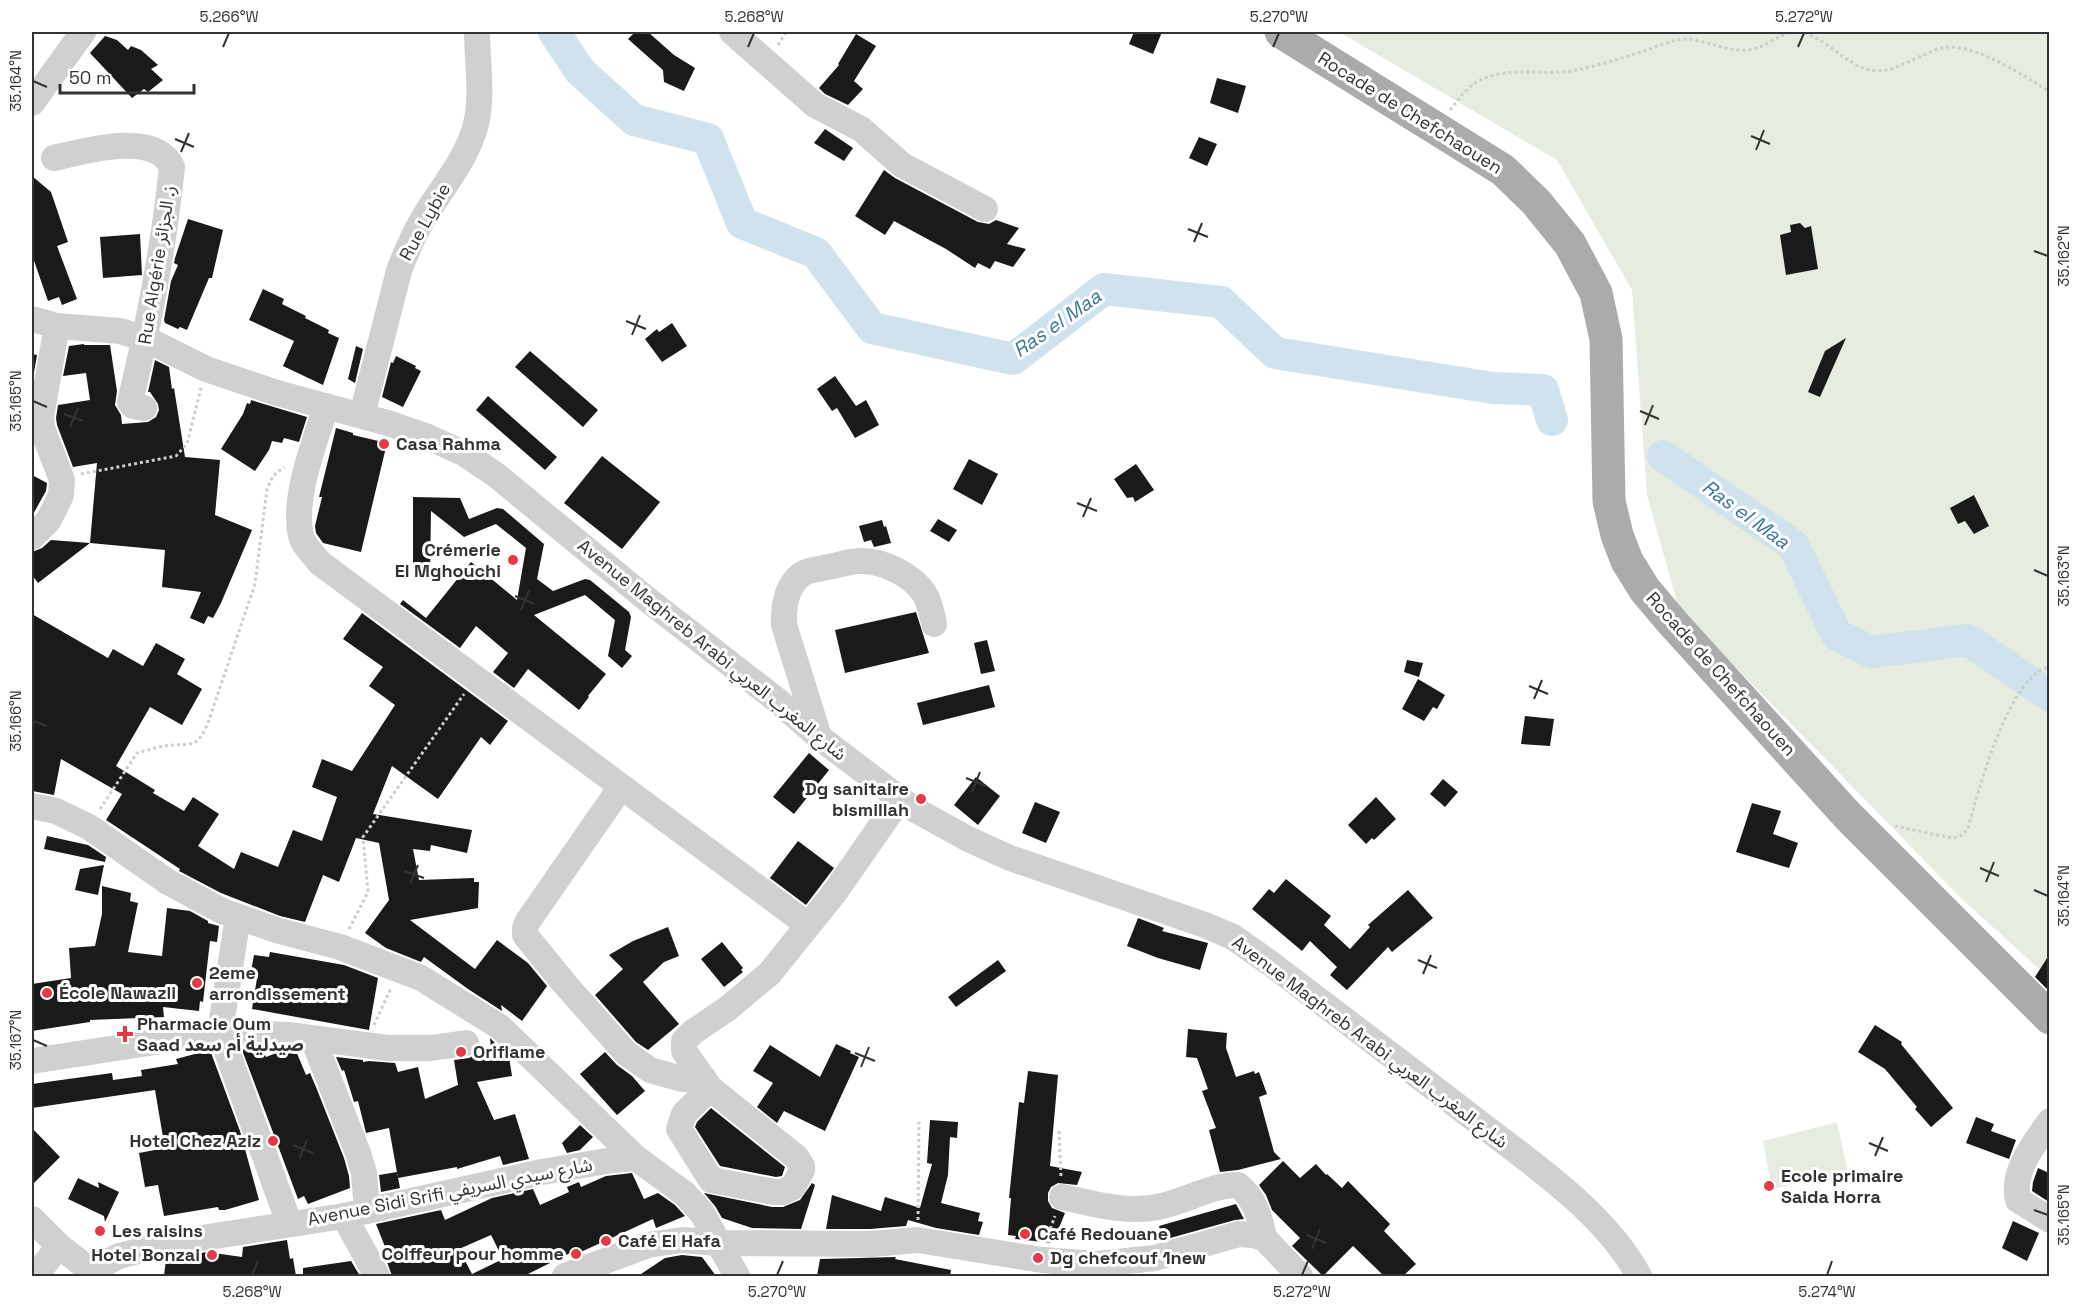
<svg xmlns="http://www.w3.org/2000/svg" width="2081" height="1308" font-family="'Space Grotesk','Noto Sans Arabic',sans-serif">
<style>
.green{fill:#e6ecdf}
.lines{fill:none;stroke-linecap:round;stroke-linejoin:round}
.river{stroke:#cfe2ee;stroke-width:32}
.building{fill:#1a1a1a;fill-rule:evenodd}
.path{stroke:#cdcdcd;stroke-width:3;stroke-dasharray:3 3;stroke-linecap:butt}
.minor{stroke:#d0d0d0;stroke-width:26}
.major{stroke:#ababab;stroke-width:33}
.ticks{fill:none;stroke:#333;stroke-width:2}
.poi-dot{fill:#e63946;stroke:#fff;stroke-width:2}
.labels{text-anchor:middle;stroke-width:6;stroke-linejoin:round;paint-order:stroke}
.street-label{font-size:18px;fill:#333;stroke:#fff}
.poi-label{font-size:18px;font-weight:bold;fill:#333;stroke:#fff;text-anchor:start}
.water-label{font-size:20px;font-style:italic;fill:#3f7597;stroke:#fff}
.neatline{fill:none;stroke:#333;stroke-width:2}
.ticks-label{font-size:15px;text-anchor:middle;fill:#333}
</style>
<rect width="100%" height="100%" fill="#fff"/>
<!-- green -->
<g class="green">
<path d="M1339,32H2049V978L1962,899L1679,609L1647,495L1632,290L1557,160Z"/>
<path d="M1837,1122L1848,1173L1772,1189L1763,1141Z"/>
</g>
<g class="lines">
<!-- river -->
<g class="river">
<path d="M554,32L580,71L634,120L708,139L742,223L816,253L872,328L1013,359L1104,289L1221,302L1275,353L1493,388L1543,390L1552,420"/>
<path d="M1663,456L1793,545L1837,635L1872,652L1968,640L2050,696"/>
</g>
</g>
<!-- building -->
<g class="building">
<path d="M635,32H648L674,55L695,68L684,91L664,82L663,70L628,39Z"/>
<path d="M1134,32H1162L1153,54L1129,44Z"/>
<path d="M856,34L876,46L854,81L863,89L848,105L825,94L819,88L839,65L838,64Z"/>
<path d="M105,36L117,40L128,50L131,46L141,50L158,65L151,69L163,80L148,92L144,89L132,98L90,53Z"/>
<path d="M1217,78L1246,86L1238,113L1210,103Z"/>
<path d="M825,129L853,148L844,161L814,143Z"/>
<path d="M1199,137L1217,144L1207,166L1189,158Z"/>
<path d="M884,170L895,178L978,222L989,224L996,220L1019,228L1007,244L1026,249L1013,267L995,261L990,269L978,263L975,268L946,249L894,221L885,235L855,216Z"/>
<path d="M32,176L51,192L68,242L57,246L77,299L62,305L59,297L48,301L32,255Z"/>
<path d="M188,219L223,230L212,278H209L187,330L180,327L178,329L165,323L164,320L171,281L178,265L174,263L175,258Z"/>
<path d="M1800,223L1805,228L1811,226L1818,269L1786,275L1780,235L1791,232L1790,225Z"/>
<path d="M140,234L142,275L103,278L100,237Z"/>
<path d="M263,289L284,299L282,304L306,316L305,318L329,330L328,333L339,338L323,385L283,366L294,341L249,320Z"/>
<path d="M672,323L687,346L662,362L645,339L657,329L659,332Z"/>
<path d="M1846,338L1820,397L1808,392L1825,351Z"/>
<path d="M84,344V345H110L117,391L115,405L121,415L122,424L148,422L156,417L159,410L158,404L150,392H148L155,360L169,367L172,389L174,388L185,457L220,460L215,515L252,530L221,603L213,618L208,616L204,624L190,618L201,592L162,587L165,550L90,543L97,463L73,467L57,425L56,418L58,405L90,400L86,373L63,376L69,346Z"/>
<path d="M356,346L363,349L355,383L348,379Z"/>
<path d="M530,351L598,410L583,427L515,367Z"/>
<path d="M32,354L37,355L32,384Z"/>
<path d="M396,356L416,366L415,368L421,371L403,407L382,397L391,362L393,363Z"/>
<path d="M835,376L856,406L866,400L879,425L855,438L837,408L832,411L817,389Z"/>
<path d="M488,396L557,457L545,470L476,410Z"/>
<path d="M251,400L307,417L299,442L284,438L282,443L272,441L269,450L255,471L221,449L243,414L247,403L250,404Z"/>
<path d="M336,428L353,433V435L387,443L361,552L323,543L316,533L315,526L322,497H319Z"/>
<path d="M602,456L660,502L622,549L564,503Z"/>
<path d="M969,459L998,474L982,505L953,489Z"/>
<path d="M1136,464L1154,490L1135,502L1133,497L1127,498L1114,479Z"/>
<path d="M32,475L47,483L46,491L32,516Z"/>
<path d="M1974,495L1989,526L1974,534L1965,521L1958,524L1950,508Z"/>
<path d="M413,497L460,498L469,519L497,508L503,509L544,544L537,579L553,591L585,579L590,580L629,612L631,617L625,650L632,656L622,668L608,656L615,620L585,595L534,615L606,674L588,696L589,697L579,710L528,669L514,688L493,672L508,653L476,626L460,648L400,604L403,600L426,618L471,562L517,600L526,548L496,524L464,537L431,511L430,571L413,570Z"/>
<path d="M938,519L957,530L949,542L930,531Z"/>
<path d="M882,520L884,527L886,526L891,543L874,547L871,540L864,542L859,526Z"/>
<path d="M51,540L90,543L38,583L32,575V552L42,548Z"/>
<path d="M916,612L929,653L845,673L835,630Z"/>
<path d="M362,613L508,721L490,745L481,737L438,799L392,766L373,814L472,830L467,853L431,845L430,851L413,849L419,880L474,878V882H479L478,908L410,920L475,969L497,940L528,963L547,986L522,1021L501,1005L502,1011L468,989L424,957L421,962L386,948L365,933L389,900L379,843L356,838L339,882L323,875L305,922L280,916L221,893L179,871L180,869L106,820L122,794L61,759L54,795L32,791V614L108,658L113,649L143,666L156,643L185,659L177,674L202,689L182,725L150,707L116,766L155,790L153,793L184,811L193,797L219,814L198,846L234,869L241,852L278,867L293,830L322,841L337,797L312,787L322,759L352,771L395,705L369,686L383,667L343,639Z"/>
<path d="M987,640L995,671L981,674L974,643Z"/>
<path d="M1407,660L1423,663L1419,677L1404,672Z"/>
<path d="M1418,679L1445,695L1437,709L1433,707L1424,721L1402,709Z"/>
<path d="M989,685L995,707L923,725L917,703Z"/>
<path d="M1525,716L1554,719L1550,746L1521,744Z"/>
<path d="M809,753L829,770L794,814L773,797Z"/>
<path d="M976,777L1000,796L978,825L954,805Z"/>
<path d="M1443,779L1458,792L1445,807L1430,794Z"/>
<path d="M1376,797L1396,819L1374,840L1372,838L1366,844L1348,825Z"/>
<path d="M1035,802L1060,812L1046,843L1022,833Z"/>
<path d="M1752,803L1781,811L1773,834L1798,843L1789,868L1736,852Z"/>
<path d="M47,836L88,845L106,857L105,862L44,849Z"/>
<path d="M798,841L834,868L806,905L770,878Z"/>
<path d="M104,865L98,895L75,890L80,869Z"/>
<path d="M1286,879L1331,916L1324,925L1350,949L1370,927L1368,925L1408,890L1433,918L1392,952L1388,947L1347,990L1330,975L1337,967L1310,941L1302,951L1252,909L1269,889L1274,893Z"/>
<path d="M102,886L131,893L130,901L138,903L128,952L162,956L167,908L190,911L208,921V923L219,926L217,942L210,941L203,1002L200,1001L199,1011L163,1007L164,1017L90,1020V1022L32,1031V984L71,978L69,948L95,946L102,914Z"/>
<path d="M1138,918L1164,928L1162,931L1208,943L1200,970L1158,958L1127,946Z"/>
<path d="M668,927L679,956L664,962L643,982L679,1024L648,1050L636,1042L595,995L623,969L609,955L633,941Z"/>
<path d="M722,942L743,968L741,970L743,972L724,987L701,959Z"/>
<path d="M270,952L344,965L378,978L369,1030L252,1009L258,972L251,971L254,955L269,957Z"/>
<path d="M2049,955V991L2035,977Z"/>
<path d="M998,960L1006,971L956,1007L948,997Z"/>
<path d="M1875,1025L1902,1042L1901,1044L1953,1108L1931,1127L1915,1109L1917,1107L1885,1069L1858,1052Z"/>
<path d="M1188,1029L1227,1033L1226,1048L1236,1077L1254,1071L1255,1074L1259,1072L1267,1094L1259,1097L1274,1152L1281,1159L1238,1170L1220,1172L1209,1130L1216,1128L1202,1091L1208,1089L1197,1058L1186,1057Z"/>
<path d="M490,1038L509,1057L512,1076L477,1082L494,1120L515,1114L529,1159L503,1165L500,1156L457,1169V1167L398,1178L389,1128L366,1133L358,1101L354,1102L344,1070L342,1071L336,1057L363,1060V1062L369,1061L395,1063L398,1072L418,1067L425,1099L458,1085L454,1060L469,1058L476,1054L480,1049L491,1047Z"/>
<path d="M836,1044L851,1051L850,1053L859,1057L825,1131L784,1111L777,1123L757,1107L773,1083L753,1071L770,1045L820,1077Z"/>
<path d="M246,1048L262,1049L266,1057L279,1052L280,1054L289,1050L296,1051L306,1075L310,1073L316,1087L344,1158L349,1176L350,1188L308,1204L304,1196L298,1199L242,1050Z"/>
<path d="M210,1050L240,1131L259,1200L225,1210H219L218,1207L164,1216L158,1185L145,1187L139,1153L160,1149L159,1144L164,1143L155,1090L32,1108V1084L112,1073L113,1080L142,1076L141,1070L178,1064L176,1059Z"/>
<path d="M605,1052L617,1065L632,1076L645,1091L617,1115L580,1074Z"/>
<path d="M1028,1071L1058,1075L1050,1166L1082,1172L1077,1185L1058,1183L1051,1187L1048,1193V1201L1052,1208L1065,1213L1053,1243L1015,1239L1016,1236L1008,1235L1011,1198H1009L1019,1102L1024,1103Z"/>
<path d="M711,1108L785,1167L782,1176L776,1177L720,1166L695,1127L697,1122Z"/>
<path d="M1976,1117L1994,1124L1991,1131L2016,1140L2009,1159L1966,1143Z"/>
<path d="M930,1120L958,1122L957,1138L950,1137L948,1175L941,1203L980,1213L978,1221L983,1222L979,1235L936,1228L908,1220L906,1226L870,1229H826L832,1195L881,1211L885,1197L920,1208L932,1164L927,1163Z"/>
<path d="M580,1125L593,1137L580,1150L567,1153L562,1143Z"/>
<path d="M32,1128L60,1157L32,1185Z"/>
<path d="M1283,1161L1300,1178L1316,1164L1326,1175L1327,1174L1342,1188L1348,1181L1390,1224L1384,1231L1416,1264L1403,1276H1384L1353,1246L1323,1276L1292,1246L1300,1238L1272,1210L1266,1195L1259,1185Z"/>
<path d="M2038,1168L2049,1173V1202L2032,1191L2033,1182Z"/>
<path d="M397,1172L400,1188L381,1192L379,1175Z"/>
<path d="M632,1173L644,1199L658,1193L675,1205L685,1216L656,1228L653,1219L572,1256L570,1253L524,1276H392L387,1262H391L376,1224L441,1210L445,1220L492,1198L533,1189L540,1205L569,1192L567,1187L579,1182L581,1187L606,1176ZM491,1235L503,1259L472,1274L459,1249Z"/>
<path d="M78,1178L99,1188L98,1182L119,1192L105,1222L104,1216L68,1199Z"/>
<path d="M812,1183L815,1185L801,1229L752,1228L722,1218L715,1206L704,1193L772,1207H783L800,1200Z"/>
<path d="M1236,1204L1244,1219L1235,1220L1163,1240L1159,1226Z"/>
<path d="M2013,1221L2039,1233L2027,1261L2002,1248Z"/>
<path d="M287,1240L290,1259L293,1258L296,1276H164L166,1259L207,1252L242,1257L243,1247Z"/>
<path d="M682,1255L702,1257L716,1276H638L665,1258Z"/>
<path d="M896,1257L895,1259L951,1270L950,1276H817L820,1259Z"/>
<path d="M351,1261L360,1276H303V1268Z"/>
</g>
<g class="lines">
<!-- path -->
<g class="path">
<path d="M778,45L786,32"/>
<path d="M1450,110C1460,98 1468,85 1483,79C1509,67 1544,75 1572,71C1598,66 1622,58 1647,50C1658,46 1674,39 1686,39C1707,40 1726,52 1748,50C1765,49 1780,31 1798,32C1823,34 1845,65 1870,70C1890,74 1908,61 1926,54C1934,50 1942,47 1952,47C1983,49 2023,75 2050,92"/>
<path d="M81,474L176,456L187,444L201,388"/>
<path d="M100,809L137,753C146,751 156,747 165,746C191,742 196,751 208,723L255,584L267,489L273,476L284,467"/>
<path d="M1895,826L1952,838C1960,837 1964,835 1968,828C1978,793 2009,673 2050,667"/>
<path d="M349,929L368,892L363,837L464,694"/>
<path d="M374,1025L391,988"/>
<path d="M1059,1131L1061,1177"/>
<path d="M918,1220L919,1122"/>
<path d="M1046,1240L1055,1216"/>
</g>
<!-- minor -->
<g class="minor">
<path d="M732,32L815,105L861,129L902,165L985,209"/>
<path d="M32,103L83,32"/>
<path d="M54,158C85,151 155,130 172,167C164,246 149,324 130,402L133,406L144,408"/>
<path d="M32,319L57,326L120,331L146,339L206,369L277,393L388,423L428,437L465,454L496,475L648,600L778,701L819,737L912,808L968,839L1010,858L1205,925L1233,937L1270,963C1337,1014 1403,1064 1469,1115C1527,1160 1604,1211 1639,1276"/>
<path d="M326,406C315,442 292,498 301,536C303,545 314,555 320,563L808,925"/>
<path d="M362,415L399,271C406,252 414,234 424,217C442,188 468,157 476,124C483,95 477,61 477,32"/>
<path d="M32,537L48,521L55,508L61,495L62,480L42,428L41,417L57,326"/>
<path d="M819,737L784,625C783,606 787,581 806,572C814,569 825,568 833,566C842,564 851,561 860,561C882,560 912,575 924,593C930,602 932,614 934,624"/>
<path d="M621,787L528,921L525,928V935L564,983L626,1053L650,1070L682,1079H704"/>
<path d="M32,806L56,811L89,827L168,882L222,911L276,930L340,947L421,978L500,1027L636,1158L685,1194L702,1213L737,1276"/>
<path d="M238,917L220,1032L289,1223"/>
<path d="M313,1039L358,1153L364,1173L367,1211"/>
<path d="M32,1061L220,1032L288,1035L388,1048H431L466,1043"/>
<path d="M710,1088L796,1157L802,1166V1170L793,1187L783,1192H775L711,1180L679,1129L684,1114L710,1088L684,1051V1041L693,1032L727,1009L769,974L835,892L899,800"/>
<path d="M2050,1121C2034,1144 2011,1172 2018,1200L2050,1220"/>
<path d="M1062,1197C1096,1204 1128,1214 1162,1206C1188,1200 1212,1185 1238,1185C1255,1198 1260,1218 1264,1238"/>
<path d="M344,1216L377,1276"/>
<path d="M32,1219L59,1246L98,1276"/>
<path d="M90,1271L119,1256L169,1243L344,1216L542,1172L613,1160L636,1158"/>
<path d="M35,1276L59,1246"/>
<path d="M565,1276L648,1245L682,1240L718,1243L871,1244L918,1240L1042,1260L1097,1264L1155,1258L1239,1234L1253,1235L1264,1238L1300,1276"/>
</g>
<!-- major -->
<path class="major" d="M1281,32L1503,170L1536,202L1570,244L1596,293L1606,339L1609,501L1617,535L1627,561L1645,590L1672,622L1848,816L2050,1018"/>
</g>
<!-- ticks -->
<path class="ticks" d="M223,47L229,33M748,47L754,33M1273,47L1279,33M1798,47L1804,33M33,81L47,87M1751,136L1770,144M175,139L194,147M1756,150L1764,130M181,152L189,133M1188,229L1208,237M1194,242L1202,223M2034,251L2048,256M626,321L646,329M632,335L640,315M33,401L47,407M1640,411L1659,419M64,414L83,421M1645,425L1653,405M70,427L78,408M1077,503L1097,511M1083,517L1091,498M2034,570L2048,576M515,596L535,604M521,610L529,590M1529,686L1548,694M1534,699L1542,680M33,721L47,726M966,778L986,786M972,792L980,772M1980,868L1999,876M404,871L424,878M1986,882L1994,862M410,884L418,865M2034,890L2048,896M1418,960L1437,968M1423,974L1431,955M33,1040L47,1046M855,1053L875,1061M861,1067L869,1047M1869,1143L1888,1151M293,1145L313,1153M1875,1156L1883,1137M299,1159L307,1140M2034,1210L2048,1215M1307,1235L1326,1243M1312,1249L1320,1229M252,1275L258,1261M777,1275L783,1261M1302,1275L1308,1261M1827,1275L1832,1261"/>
<!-- markers -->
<g class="poi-dot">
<circle cx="384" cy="444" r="6"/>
<circle cx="513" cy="560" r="6"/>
<circle cx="921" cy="799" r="6"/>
<circle cx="197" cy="983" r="6"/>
<circle cx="47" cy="993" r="6"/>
<path d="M122 1025h6v6h6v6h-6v6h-6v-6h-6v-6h6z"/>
<circle cx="461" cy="1052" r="6"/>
<circle cx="273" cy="1141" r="6"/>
<circle cx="1769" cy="1186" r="6"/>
<circle cx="100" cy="1231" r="6"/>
<circle cx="1025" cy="1234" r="6"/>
<circle cx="606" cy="1241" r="6"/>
<circle cx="576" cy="1254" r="6"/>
<circle cx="212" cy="1255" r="6"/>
<circle cx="1038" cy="1258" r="6"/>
</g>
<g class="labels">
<!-- street labels -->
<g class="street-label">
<text transform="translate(1410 113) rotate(32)" y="6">Rocade de Chefchaouen</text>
<text transform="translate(425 222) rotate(-61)" y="6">Rue Lybie</text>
<text transform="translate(157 265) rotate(-81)" y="6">Rue Algérie ز. الجزائر</text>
<text transform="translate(712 650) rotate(39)" y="6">Avenue Maghreb Arabi شارع المغرب العربي</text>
<text transform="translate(1721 674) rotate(48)" y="6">Rocade de Chefchaouen</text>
<text transform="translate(1370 1042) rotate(37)" y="6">Avenue Maghreb Arabi شارع المغرب العربي</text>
<text transform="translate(450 1192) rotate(-11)" y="6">Avenue Sidi Srifi شارع سيدي السريفي</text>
</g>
<!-- poi labels -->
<g class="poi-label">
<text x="396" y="450">Casa Rahma</text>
<text x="501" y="556" text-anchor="end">Crémerie<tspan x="501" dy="21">El Mghouchi</tspan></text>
<text x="909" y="795" text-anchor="end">Dg sanitaire<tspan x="909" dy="21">bismillah</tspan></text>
<text x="209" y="979">2eme<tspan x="209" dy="21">arrondissement</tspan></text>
<text x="59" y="999">École Nawazli</text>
<text x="137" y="1030">Pharmacie Oum<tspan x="137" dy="21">Saad صيدلية أم سعد</tspan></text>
<text x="473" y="1058">Oriflame</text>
<text x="261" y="1147" text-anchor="end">Hotel Chez Aziz</text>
<text x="1781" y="1182">Ecole primaire<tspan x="1781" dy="21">Saida Horra</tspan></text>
<text x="112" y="1237">Les raisins</text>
<text x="1037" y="1240">Café Redouane</text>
<text x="618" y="1247">Café El Hafa</text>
<text x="564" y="1260" text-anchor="end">Coiffeur pour homme</text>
<text x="200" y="1261" text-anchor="end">Hotel Bonzai</text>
<text x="1050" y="1264">Dg chefcouf 1new</text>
</g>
<!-- water labels -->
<g class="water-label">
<text transform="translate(1057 323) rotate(-35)" y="7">Ras el Maa</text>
<text transform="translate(1746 514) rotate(36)" y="7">Ras el Maa</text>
</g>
</g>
<!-- border -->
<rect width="2081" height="1308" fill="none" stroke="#ffffff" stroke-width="66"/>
<!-- scale -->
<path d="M60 84v9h134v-9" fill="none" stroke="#333333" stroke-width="3"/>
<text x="69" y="84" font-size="18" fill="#333333" stroke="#ffffff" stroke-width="4.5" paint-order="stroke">50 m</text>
<rect x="33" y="33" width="2015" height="1242" class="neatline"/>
<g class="ticks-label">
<text x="229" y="22">5.266°W</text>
<text x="754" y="22">5.268°W</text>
<text x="1279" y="22">5.270°W</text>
<text x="1804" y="22">5.272°W</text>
<text transform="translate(16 81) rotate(-90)" y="5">35.164°N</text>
<text transform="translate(2064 256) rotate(-90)" y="5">35.162°N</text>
<text transform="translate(16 401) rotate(-90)" y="5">35.165°N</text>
<text transform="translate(2064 576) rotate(-90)" y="5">35.163°N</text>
<text transform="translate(16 721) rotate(-90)" y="5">35.166°N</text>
<text transform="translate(2064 896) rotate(-90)" y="5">35.164°N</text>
<text transform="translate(16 1040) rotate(-90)" y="5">35.167°N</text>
<text transform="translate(2064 1215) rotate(-90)" y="5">35.165°N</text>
<text x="252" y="1297">5.268°W</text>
<text x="777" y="1297">5.270°W</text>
<text x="1302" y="1297">5.272°W</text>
<text x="1827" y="1297">5.274°W</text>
</g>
</svg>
